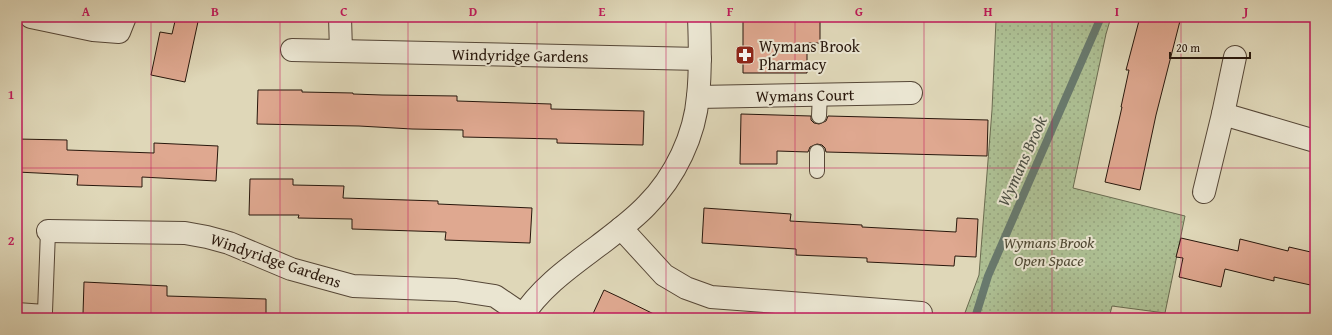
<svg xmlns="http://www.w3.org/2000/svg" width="1332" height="335" font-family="'Gentium Book Plus',serif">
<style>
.grass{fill:url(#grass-dots);stroke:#6a6b50}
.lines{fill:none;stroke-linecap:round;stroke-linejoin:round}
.stream{stroke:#68796d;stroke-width:8}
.building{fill:#dfa890;stroke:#28170c}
.service-casing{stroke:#564737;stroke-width:16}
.minor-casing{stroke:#564737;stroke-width:24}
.service{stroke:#eae5d1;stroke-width:14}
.minor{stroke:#eae5d1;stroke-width:22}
.grid{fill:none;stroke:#c2185b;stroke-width:1;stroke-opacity:0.55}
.labels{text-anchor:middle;stroke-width:4;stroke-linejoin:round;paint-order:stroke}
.poi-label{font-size:16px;fill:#28170c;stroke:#eae5d1;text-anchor:start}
.street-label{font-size:16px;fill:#28170c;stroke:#eae5d1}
.park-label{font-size:16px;font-style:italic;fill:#504934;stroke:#eae5d1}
.water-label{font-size:17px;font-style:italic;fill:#4d5045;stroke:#eae5d1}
.neatline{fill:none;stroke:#c2185b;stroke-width:1.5}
.grid-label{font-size:13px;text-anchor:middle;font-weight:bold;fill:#c2185b}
</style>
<defs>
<pattern id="grass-dots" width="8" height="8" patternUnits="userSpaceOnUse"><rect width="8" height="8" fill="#adbf93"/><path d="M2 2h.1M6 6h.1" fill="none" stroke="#95a37e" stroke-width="1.8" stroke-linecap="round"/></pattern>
</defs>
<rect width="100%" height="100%" fill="#dfd7b8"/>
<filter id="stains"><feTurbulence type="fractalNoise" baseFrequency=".005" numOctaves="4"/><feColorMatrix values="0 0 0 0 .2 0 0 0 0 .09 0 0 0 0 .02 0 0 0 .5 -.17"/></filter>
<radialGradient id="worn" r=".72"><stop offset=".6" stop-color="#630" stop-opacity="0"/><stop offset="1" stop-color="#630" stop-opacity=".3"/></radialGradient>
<!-- grass -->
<path class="grass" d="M1000,17H1111L1106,34L1073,188L1185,216L1165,313L1112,306L1109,318H963L979,275L992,110L996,20Z"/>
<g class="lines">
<!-- stream -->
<path class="stream" d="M975,318L988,276L1101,17"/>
</g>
<!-- building -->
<g class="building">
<path d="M176,17H199L185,82L151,75L160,32L172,34Z"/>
<path d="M743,17H820V43H807V73H743Z"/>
<path d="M1140,17H1181L1156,115L1140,190L1105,182L1122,107H1121L1129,70H1126Z"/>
<path d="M258,90H302V92L353,93V94L382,95L457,96V101L551,104V109L644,111L643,145L557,143V139L463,137V130L412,129L359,126L257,124Z"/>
<path d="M741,114L811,116V120L814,123L819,124L826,121L828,116L988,120L987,156L826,152L825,148L822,145L817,144L810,147L808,152L777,151V164H740Z"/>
<path d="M17,139L67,140V150L154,153V143L218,146L216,181L142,177V187L109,186L77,185L78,175L17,172Z"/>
<path d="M250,179H293V185L344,186L343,198L438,201V204L532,208L530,243L445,240L446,232L352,229V219L298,218L299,215H249Z"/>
<path d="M704,208L791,214L790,221L862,225V227L956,232L957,218L978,219L976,257L955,256L954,266L867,262V258L796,255V249L702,243Z"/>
<path d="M1181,238L1238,251L1240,239L1288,251L1289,247L1315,253V286L1274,277V281L1225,269L1221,287L1179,277L1183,258L1176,257Z"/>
<path d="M84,282L167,286V296L266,299V318H177L83,314Z"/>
<path d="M604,290L619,297L662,318H591Z"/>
</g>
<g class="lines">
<defs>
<g id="service">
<path d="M819,116L820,94"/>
<path d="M817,171V152"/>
<path d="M17,310L45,312L48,231"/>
</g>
<g id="minor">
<path d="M31,17L93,30L119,32L125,17"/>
<path d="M340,17L341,51"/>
<path d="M292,50L700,59"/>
<path d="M698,97L911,93"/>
<path d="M1223,114L1315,141"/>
<path d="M1204,192L1223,114L1235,57"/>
<path d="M621,228L664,275L686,288L711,297L921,313"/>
<path d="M48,231L185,233L207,237L229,243L291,269L353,286L456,290L495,296L523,315"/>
<path d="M521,318C541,287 570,267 598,246C615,233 633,220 647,205C675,177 695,135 698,96C701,70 700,43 699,17"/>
</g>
</defs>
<!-- service casing -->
<use href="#service" class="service-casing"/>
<!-- minor casing -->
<use href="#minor" class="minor-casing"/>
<!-- service -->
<use href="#service" class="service"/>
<!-- minor -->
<use href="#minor" class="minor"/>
</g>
<!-- grid -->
<path class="grid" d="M151,17V318M280,17V318M408,17V318M537,17V318M666,17V318M795,17V318M924,17V318M1052,17V318M1181,17V318M17,168H1315"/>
<!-- icons -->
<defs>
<symbol id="pharmacy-square" viewBox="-11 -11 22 22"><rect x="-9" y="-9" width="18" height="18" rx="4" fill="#8f2418" stroke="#eae5d1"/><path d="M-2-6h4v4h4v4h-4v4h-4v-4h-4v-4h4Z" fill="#fff"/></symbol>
</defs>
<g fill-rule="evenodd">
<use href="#pharmacy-square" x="734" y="44" width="22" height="22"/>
</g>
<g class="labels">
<!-- poi labels -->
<g class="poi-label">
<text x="759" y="52">Wymans Brook<tspan x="759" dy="18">Pharmacy</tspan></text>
</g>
<!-- street labels -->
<g class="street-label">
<text transform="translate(520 55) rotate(1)" y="6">Windyridge Gardens</text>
<text transform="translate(805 95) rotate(-1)" y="6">Wymans Court</text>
<text transform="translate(276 260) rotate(19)" y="6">Windyridge Gardens</text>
</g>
<!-- park labels -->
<g class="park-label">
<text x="1049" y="248">Wymans Brook<tspan x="1049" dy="18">Open Space</tspan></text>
</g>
<!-- water labels -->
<g class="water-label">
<text transform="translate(1022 161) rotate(-66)" y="6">Wymans Brook</text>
</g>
</g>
<!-- margin -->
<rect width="1332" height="335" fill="none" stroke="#dfd7b8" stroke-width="44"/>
<!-- scale -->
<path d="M1170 52v6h80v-6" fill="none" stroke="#28170c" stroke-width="2"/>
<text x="1176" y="52" font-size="12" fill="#28170c" stroke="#eae5d1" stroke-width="3" paint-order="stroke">20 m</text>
<rect x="22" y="22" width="1288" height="291" class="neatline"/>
<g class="grid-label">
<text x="86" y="16">A</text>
<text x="215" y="16">B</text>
<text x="344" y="16">C</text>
<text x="473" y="16">D</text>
<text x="602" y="16">E</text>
<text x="730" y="16">F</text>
<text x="859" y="16">G</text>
<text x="988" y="16">H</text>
<text x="1117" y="16">I</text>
<text x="1246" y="16">J</text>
<text x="11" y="99">1</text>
<text x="11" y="245">2</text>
</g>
<rect width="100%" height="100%" filter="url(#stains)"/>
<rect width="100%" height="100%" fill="url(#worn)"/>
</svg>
